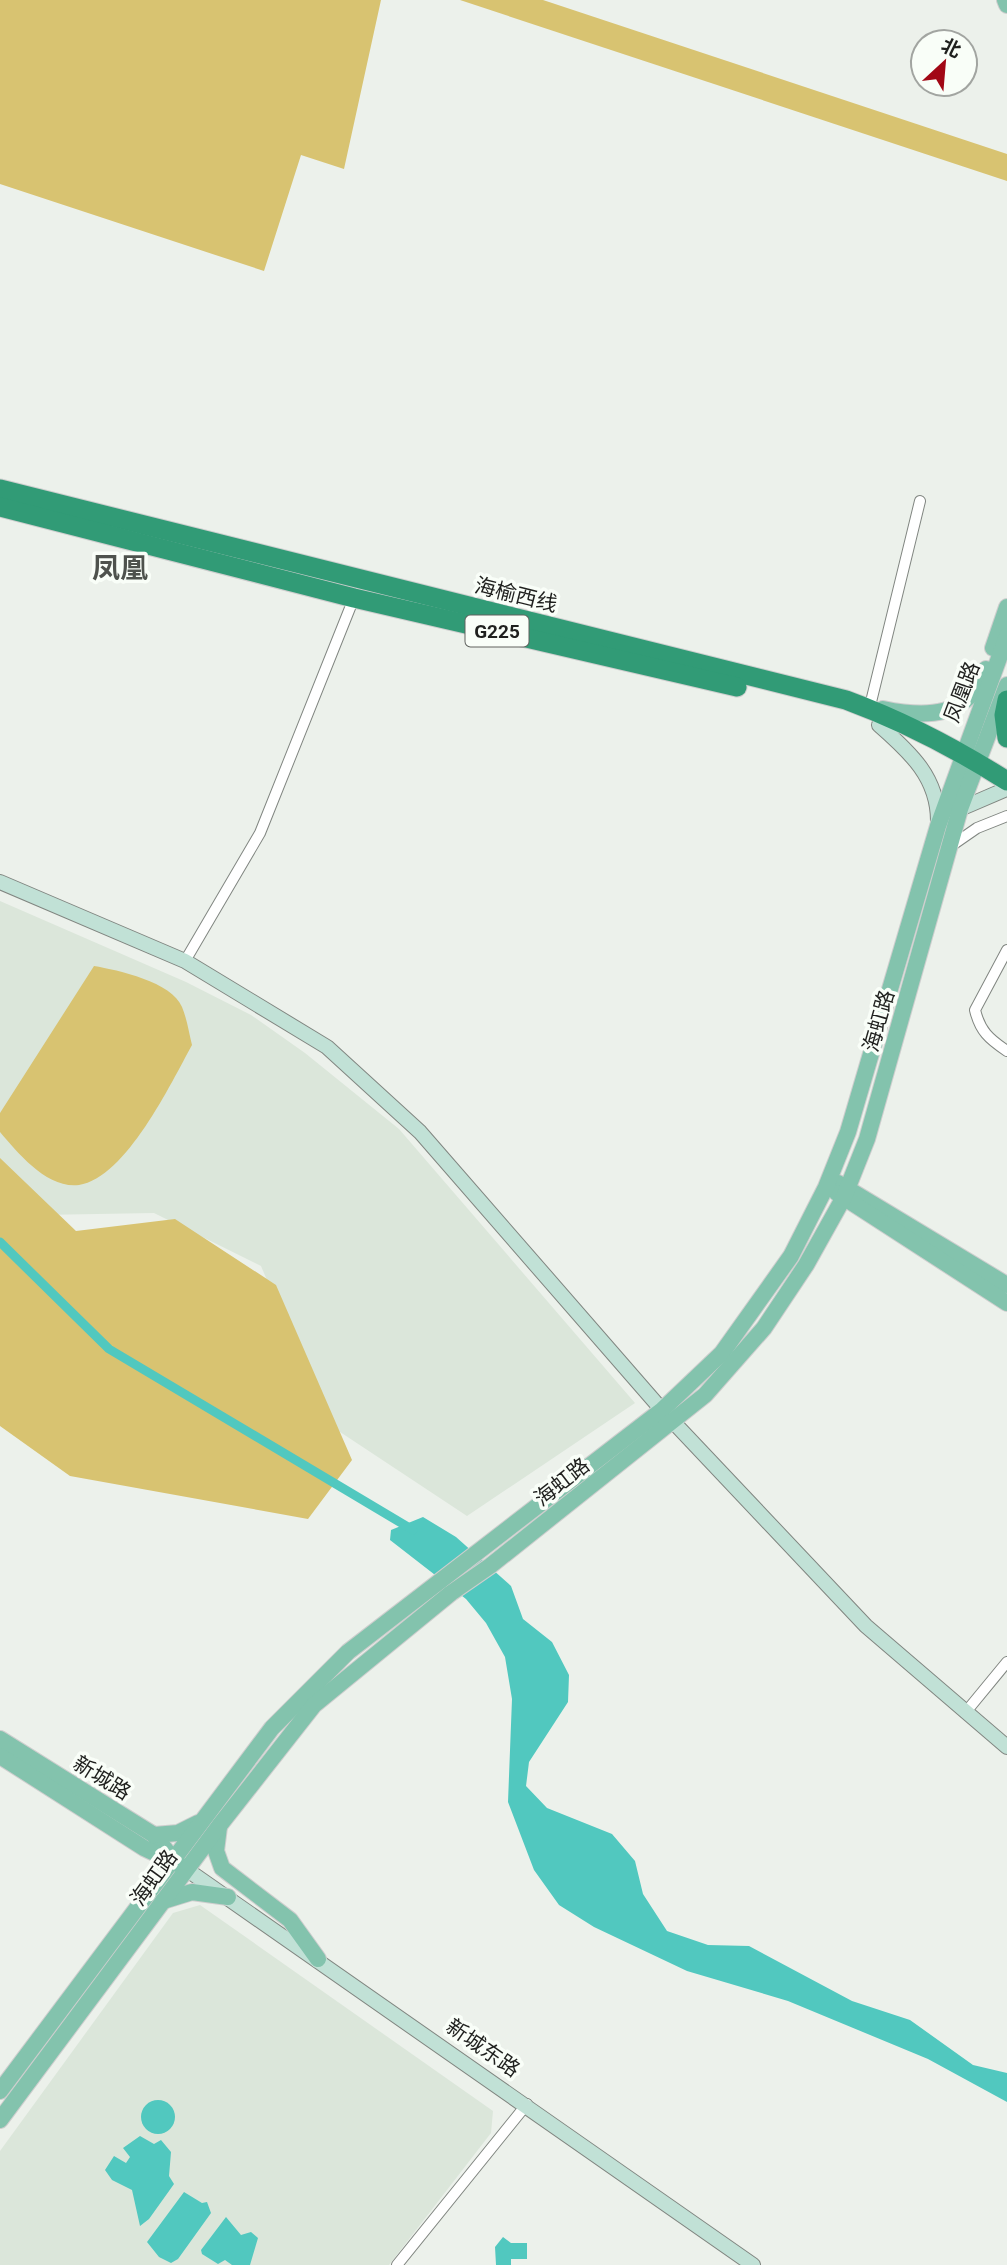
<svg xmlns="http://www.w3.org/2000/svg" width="1007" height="2265" font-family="Roboto,'Noto Sans SC',sans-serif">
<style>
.built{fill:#dbe6da}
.green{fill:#d8c371}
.water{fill:#51c8bf}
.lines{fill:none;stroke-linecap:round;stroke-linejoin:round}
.canal{stroke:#51c8bf;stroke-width:9}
.street-casing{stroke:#818681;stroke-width:12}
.secondary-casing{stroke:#818681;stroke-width:16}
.primary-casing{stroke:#cecece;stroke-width:18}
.highway-casing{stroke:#cecece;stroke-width:21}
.street{stroke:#fff;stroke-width:10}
.secondary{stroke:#c1e1d6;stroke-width:14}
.primary{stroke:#83c3ad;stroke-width:16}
.highway{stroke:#319b76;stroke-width:19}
.labels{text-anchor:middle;stroke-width:7;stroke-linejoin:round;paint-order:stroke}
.shield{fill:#f9fef8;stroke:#60635f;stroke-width:2}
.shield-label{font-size:19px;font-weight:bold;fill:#1f201e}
.street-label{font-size:21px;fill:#1f201e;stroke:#f9fef8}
.district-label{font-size:28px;font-weight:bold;fill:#4e524d;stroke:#f9fef8}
</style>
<rect width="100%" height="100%" fill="#ecf1eb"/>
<!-- built -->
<g class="built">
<path d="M0,901L186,982L251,1015L305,1053L399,1129L635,1403L467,1516L328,1424L261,1266L154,1213L40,1215L0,1176Z"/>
<path d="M200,1905L493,2111L491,2133L389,2265H0V2151L173,1913Z"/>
</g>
<!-- green -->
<g class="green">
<path d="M0,0H381L344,169L301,155L264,271L0,184Z"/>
<path d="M460,0H543L1007,154V181Z"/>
<path d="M94,966C118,970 172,982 182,1007C187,1019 189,1033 192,1045C171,1083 126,1178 79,1185C47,1189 18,1153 0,1132V1113Z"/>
<path d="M0,1158L76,1231L175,1219L276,1285L352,1460L308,1519L70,1476L0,1426Z"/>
</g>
<!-- water -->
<g class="water">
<path d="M423,1517L456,1537L511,1586L523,1619L552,1642L569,1675L568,1702L529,1762L526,1786L547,1808L612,1834L635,1861L643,1894L667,1931L708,1945L749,1946L852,2001L910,2020L973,2065L1007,2073V2102L928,2059L788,2001L687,1971L594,1927L559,1905L534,1870L508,1802L512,1699L505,1657L486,1623L466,1599L390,1540L391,1530Z"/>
<circle cx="158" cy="2117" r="17"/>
<path d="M140,2136L154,2144L161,2140L171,2152L169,2176L174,2184L149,2219L140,2226L132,2190L112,2180L105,2170L114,2156L126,2163L130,2157L123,2148Z"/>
<path d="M184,2192L202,2203L207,2202L211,2213L178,2259L171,2263L159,2257L147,2242Z"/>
<path d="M226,2217L241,2235L251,2232L258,2238L250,2265H232L225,2260L218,2264L202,2254L201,2250Z"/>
<path d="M503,2237L511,2243H527V2259H511V2265H496L495,2247Z"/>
</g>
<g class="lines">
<!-- canal -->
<path class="canal" d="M0,1242L109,1349L413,1530"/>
<defs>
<g id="street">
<path d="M870,706L920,501"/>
<path d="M951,846L977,828L1007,816"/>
<path d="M1007,950L975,1010C980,1031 989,1039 1007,1051"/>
<path d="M185,961L260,833L354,598"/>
<path d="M965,1713L1007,1662"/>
<path d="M397,2265L527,2104"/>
</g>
<g id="secondary">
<path d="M879,725C911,753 938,778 938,821"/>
<path d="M960,809L1004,790"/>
<path d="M0,882L185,961L327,1047L420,1132L662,1410L866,1626L1007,1747"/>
<path d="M186,1869L753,2265"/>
</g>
<g id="primary">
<path d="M1005,0L1007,5"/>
<path d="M993,648L1007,607"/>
<path d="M883,709C926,718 969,718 986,669"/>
<path d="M838,1183L1007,1285"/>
<path d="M837,1193L1007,1303"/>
<path d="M0,1739L154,1835L172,1858"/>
<path d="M0,1756L144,1848L180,1865"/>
<path d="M219,1827L216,1851L222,1868L290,1920L318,1959"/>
<path d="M154,1835L178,1833L198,1823"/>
<path d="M163,1901L192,1892L228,1897"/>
<path d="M0,2091L272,1728L348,1652L662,1410L722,1353L791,1256L826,1187L848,1132L938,826L1007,636"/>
<path d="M0,2120L219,1826L314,1705L451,1593L490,1566L705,1395L764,1328L806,1265L844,1197L867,1139L960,809L1007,685"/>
</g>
<g id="highway">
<path d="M0,489L846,700C903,721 955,748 1007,781"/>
<path d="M0,507L354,598L737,687"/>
<path d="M1007,700L1004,715L1007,738"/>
</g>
</defs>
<!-- street casing -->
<use href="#street" class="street-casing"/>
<!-- secondary casing -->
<use href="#secondary" class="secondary-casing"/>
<!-- primary casing -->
<use href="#primary" class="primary-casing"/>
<!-- highway casing -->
<use href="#highway" class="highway-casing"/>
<!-- street -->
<use href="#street" class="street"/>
<!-- secondary -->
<use href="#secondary" class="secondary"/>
<!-- primary -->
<use href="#primary" class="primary"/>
<!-- highway -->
<use href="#highway" class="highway"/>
</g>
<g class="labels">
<!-- shield labels -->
<rect class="shield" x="465.5" y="615.5" width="63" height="31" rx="5"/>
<g class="shield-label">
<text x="497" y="638">G225</text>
</g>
<!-- street labels -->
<g class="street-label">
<text transform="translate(516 595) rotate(14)" y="7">海榆西线</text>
<text transform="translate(962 692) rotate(-69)" y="7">凤凰路</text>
<text transform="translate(879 1021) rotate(-74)" y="7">海虹路</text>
<text transform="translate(562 1482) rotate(-38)" y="7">海虹路</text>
<text transform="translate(102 1778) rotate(32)" y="7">新城路</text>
<text transform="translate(154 1878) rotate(-54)" y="7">海虹路</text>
<text transform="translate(483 2048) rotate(35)" y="7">新城东路</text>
</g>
<!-- district labels -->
<g class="district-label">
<text x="120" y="578">凤凰</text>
</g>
</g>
<!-- north arrow -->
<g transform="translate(944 63) rotate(26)"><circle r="33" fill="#f9fef8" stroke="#a2a5a1" stroke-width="2"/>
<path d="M0-5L12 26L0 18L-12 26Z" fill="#a20715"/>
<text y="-10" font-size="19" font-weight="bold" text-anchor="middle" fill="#1f201e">北</text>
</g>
</svg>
